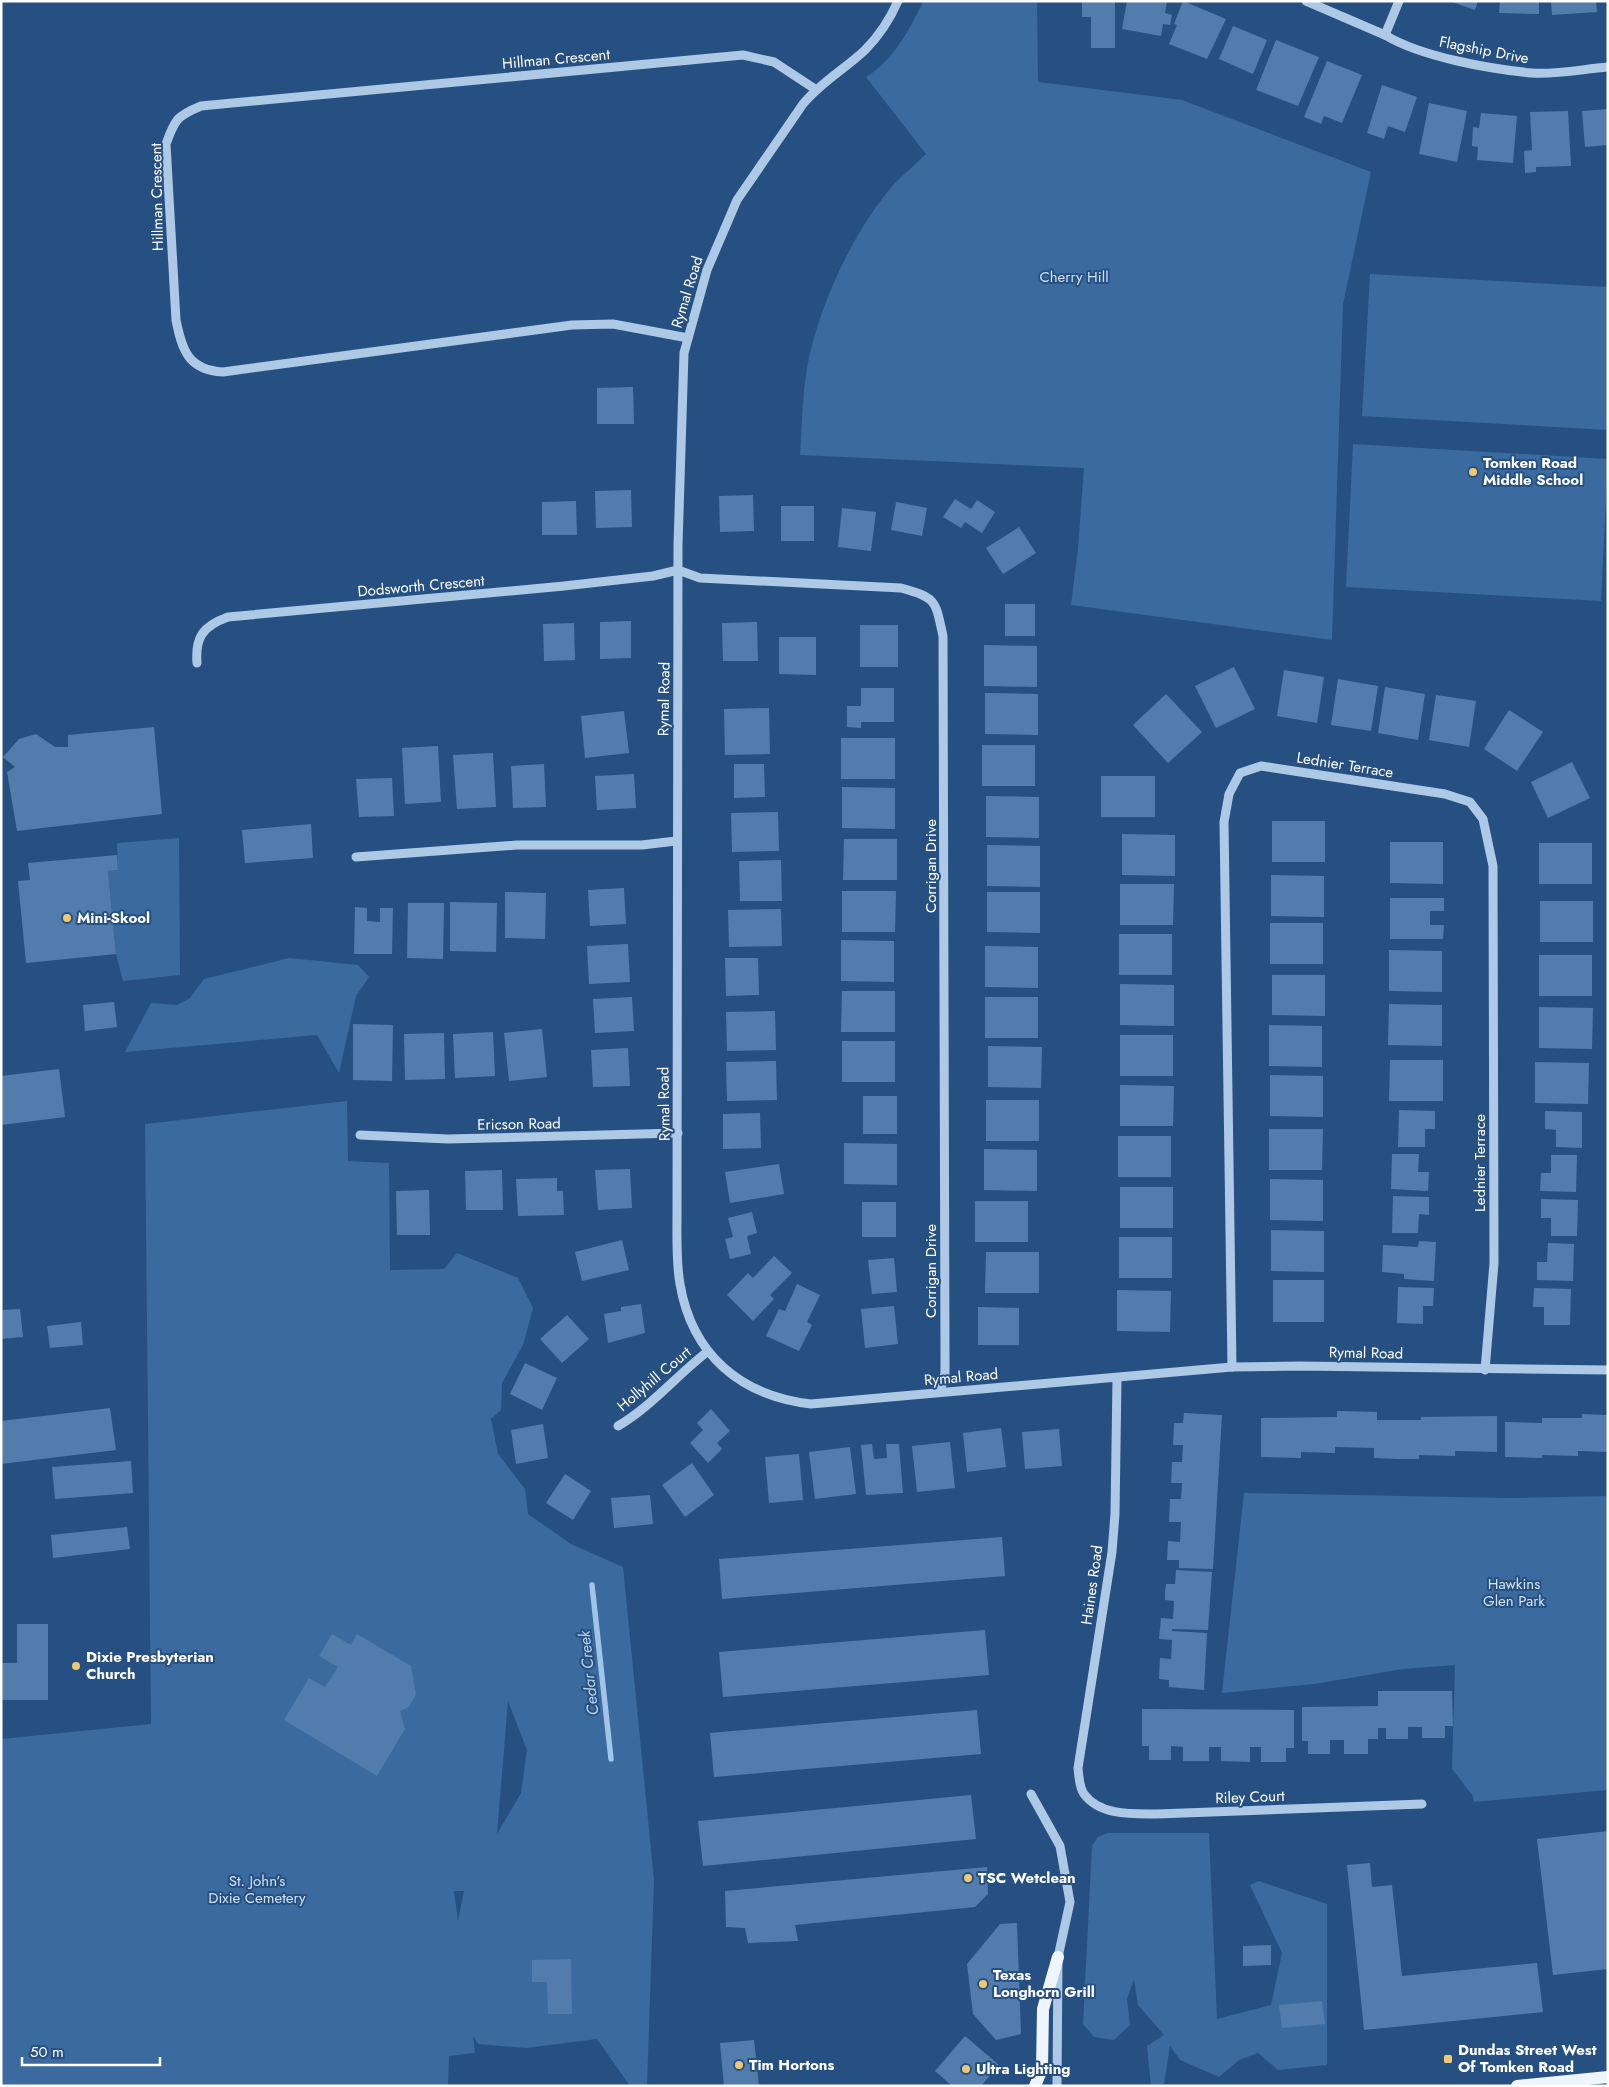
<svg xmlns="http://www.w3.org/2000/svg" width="1609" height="2087" font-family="Jost,sans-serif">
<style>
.green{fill:#3b6a9e;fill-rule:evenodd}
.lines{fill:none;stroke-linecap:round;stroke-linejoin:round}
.stream{stroke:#a2c4e7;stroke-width:5.5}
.building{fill:#527cab}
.minor{stroke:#adc9e6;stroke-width:9}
.major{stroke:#eff5fd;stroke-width:12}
.poi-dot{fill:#efc873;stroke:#265081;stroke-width:2}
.labels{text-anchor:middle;stroke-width:4;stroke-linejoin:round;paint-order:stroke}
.street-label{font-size:15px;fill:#fff;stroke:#265081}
.park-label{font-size:15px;fill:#d1e2f5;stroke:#265081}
.poi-label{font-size:15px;font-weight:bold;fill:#fff;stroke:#265081;text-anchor:start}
.water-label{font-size:16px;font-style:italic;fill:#b9d3ee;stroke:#265081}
</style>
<rect width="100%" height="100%" fill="#265081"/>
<!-- green -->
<g class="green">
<path d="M1037,1L1038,82L1182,100L1371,172L1343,304L1332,640L1071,605L1078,549L1084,468L800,455C802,428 802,401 806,375C815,313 853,230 895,183C905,173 916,164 926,154L866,77C894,60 909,30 923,2Z"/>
<path d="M1370,274L1608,287V430L1362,416Z"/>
<path d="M1353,444L1608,459L1601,601L1346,587Z"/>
<path d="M179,838L180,975L123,981L116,954L108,871L118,870L117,843Z"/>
<path d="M289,958L358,965L369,977L356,996L339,1073L317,1035L125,1052L151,1003L177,1005L190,998L204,979Z"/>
<path d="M347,1101L348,1161L389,1163L390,1270L444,1269L457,1253L518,1278L533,1308L523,1345L502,1383L501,1410L491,1419L498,1454L525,1489L528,1514L571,1544L623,1567L654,1880L647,2086H630L597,2039L526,2048L478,2044L473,2036L475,2053L449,2056L448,2086H1V1739L151,1724L145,1124ZM508,1701L527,1750L521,1793L497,1834ZM454,1891H464L458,1921Z"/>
<path d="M1244,1493L1508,1498L1608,1496V1790L1474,1802L1473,1796L1452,1769L1455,1665L1403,1669L1314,1684L1222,1693Z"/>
<path d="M1107,1833H1209L1217,2019L1271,2005L1282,1953L1250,1885L1259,1881L1327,1904V2065L1278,2070L1258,2053L1239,2060L1219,2077L1180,2060L1170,2046L1164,2084L1151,2086L1147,2046L1164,2035L1138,2005L1134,1979L1127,1999L1130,2025L1114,2040L1094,2037L1083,2024L1092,1846L1098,1837Z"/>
</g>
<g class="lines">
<!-- stream -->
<path class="stream" d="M592,1585L611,1759"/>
</g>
<!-- building -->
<g class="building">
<path d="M1082,1H1115V48H1091V17H1082Z"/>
<path d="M1127,1H1167L1165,13L1172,15L1170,25L1163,24L1161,36L1122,29Z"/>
<path d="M1183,1L1226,19L1207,59L1169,44L1177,25L1174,24Z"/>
<path d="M1449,1H1478L1475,10Z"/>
<path d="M1500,1H1539V14L1499,13Z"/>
<path d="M1551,1H1596L1597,12L1552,15Z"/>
<path d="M1233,26L1267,40L1253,74L1219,59Z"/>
<path d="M1276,40L1319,57L1298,106L1256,90Z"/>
<path d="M1327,61L1362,75L1342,123L1324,116L1321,124L1304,117Z"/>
<path d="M1382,85L1417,97L1405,132L1388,126L1384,139L1367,133Z"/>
<path d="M1429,103L1467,111L1457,162L1419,154Z"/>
<path d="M1608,109V145L1585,147L1582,111Z"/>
<path d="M1568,111L1571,166L1536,167V172L1525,173L1524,151L1532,150L1530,112Z"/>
<path d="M1481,113L1517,116L1513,163L1477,160L1478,147L1472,146L1473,127L1479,128Z"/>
<path d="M633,387L634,424H597V388Z"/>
<path d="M631,490L632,527L596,528L595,491Z"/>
<path d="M753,495L754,531L720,532L719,496Z"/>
<path d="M955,499L971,509L977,500L995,512L982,533L965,522L961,528L943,517Z"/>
<path d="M576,501L577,535H542V502Z"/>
<path d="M896,502L927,508L922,536L891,530Z"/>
<rect x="781" y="506" width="33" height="35"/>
<path d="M842,508L876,512L871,551L838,547Z"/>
<path d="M1019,527L1036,553L1003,574L986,548Z"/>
<rect x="1005" y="604" width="30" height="32"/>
<path d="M631,621V658L600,659V622Z"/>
<path d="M757,622L758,661H723L722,623Z"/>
<path d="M574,623L575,660L544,661L543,624Z"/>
<rect x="860" y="625" width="38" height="42"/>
<path d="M779,637H816V675L779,674Z"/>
<path d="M984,645L1037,646V687L984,686Z"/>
<path d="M1234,667L1255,709L1216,728L1195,686Z"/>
<path d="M1284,670L1324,677L1317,723L1277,716Z"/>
<path d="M1338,679L1378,686L1371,731L1331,725Z"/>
<path d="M1385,687L1425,694L1418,740L1378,733Z"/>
<path d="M861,688H894V722H861V728L847,727V706H861Z"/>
<path d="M985,693L1038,694V735L985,734Z"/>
<path d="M1166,694L1202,732L1168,763L1133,725Z"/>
<path d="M1436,695L1476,701L1469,747L1429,740Z"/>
<path d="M769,708L770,754L725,755L724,709Z"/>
<path d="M1509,710L1543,732L1517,771L1484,749Z"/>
<path d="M624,711L629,753L585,758L581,716Z"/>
<path d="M154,727L162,814L17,831L7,772L15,767L3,757L19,739L36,734L55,747H68V735Z"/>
<rect x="841" y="738" width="54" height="41"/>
<rect x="982" y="745" width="53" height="41"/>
<path d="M438,746L441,802L405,804L402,748Z"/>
<path d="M493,753L496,807L457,809L453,755Z"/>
<path d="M1572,762L1590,798L1548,818L1531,782Z"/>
<path d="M544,764L546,807L513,808L511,766Z"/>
<path d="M734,764H764L765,797L734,798Z"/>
<path d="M634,774L636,808L597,810L595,776Z"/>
<rect x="1101" y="776" width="54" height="41"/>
<path d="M392,778L394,816L359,817L356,779Z"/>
<path d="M842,787L895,788V829L842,828Z"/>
<path d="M986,796L1039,797V838L986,837Z"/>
<path d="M778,812L779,851L732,852L731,813Z"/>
<rect x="1272" y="821" width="53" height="41"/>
<path d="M311,824L313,858L245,863L242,830Z"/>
<path d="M1122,834L1175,835V876L1122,875Z"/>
<path d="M844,839H897V880H843Z"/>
<path d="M1390,842H1443V884L1390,883Z"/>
<rect x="1539" y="843" width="53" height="41"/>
<path d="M987,845L1040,846V887L987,886Z"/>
<path d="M117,855L118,870L108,871L116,954L26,963L18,881L30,880L28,863Z"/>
<path d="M781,860L782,901H740L739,861Z"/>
<path d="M1271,875L1324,876V917L1271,916Z"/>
<path d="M1120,884H1174L1173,925H1120Z"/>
<path d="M624,888L626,924L590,926L588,890Z"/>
<path d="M842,891H896L895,932H842Z"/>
<path d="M505,892L546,893L545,939L505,938Z"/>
<path d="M987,892H1040V933L987,932Z"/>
<path d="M1390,898H1444V911H1430V925H1444L1443,939H1390Z"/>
<rect x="1540" y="901" width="53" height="41"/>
<path d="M450,902L497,903L496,952L450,951Z"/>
<path d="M408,903H444L443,959L407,958Z"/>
<path d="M355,907L367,908V921L380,922V908H393L392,954H354Z"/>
<path d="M781,909L782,946L729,947L728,910Z"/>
<rect x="1270" y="923" width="53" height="41"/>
<rect x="1119" y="934" width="53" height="41"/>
<path d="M841,940L894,941V982L841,981Z"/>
<path d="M628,944L630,982L589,984L587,946Z"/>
<path d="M985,946L1038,947V988L985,987Z"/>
<path d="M1389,950L1442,951V992L1389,991Z"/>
<rect x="1539" y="955" width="53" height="41"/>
<path d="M725,958H758L759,995L726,996Z"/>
<path d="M1272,975H1325V1016L1272,1015Z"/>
<path d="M1120,984L1174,985V1026L1120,1025Z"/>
<path d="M842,991H895V1032H841Z"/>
<path d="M632,997L634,1031L595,1033L593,999Z"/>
<rect x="985" y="997" width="53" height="41"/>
<path d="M114,1002L117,1027L85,1031L83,1005Z"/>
<path d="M1389,1004L1442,1005V1046L1388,1045Z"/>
<path d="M1539,1007L1593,1008L1592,1049L1539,1048Z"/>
<path d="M775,1011L776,1050L727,1051L726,1012Z"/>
<path d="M353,1024L393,1025L392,1081L353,1080Z"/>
<path d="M1269,1025L1322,1026V1067L1269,1066Z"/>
<path d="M542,1029L547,1077L509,1081L504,1033Z"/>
<path d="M493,1032L495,1076L455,1078L453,1034Z"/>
<path d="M444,1033L445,1079L405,1080L404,1034Z"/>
<rect x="1120" y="1035" width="53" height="41"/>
<rect x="842" y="1041" width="53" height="41"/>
<path d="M988,1046L1042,1047L1041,1088L988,1087Z"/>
<path d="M628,1048L630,1086L593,1087L591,1050Z"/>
<path d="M1390,1060H1443V1101H1389Z"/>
<path d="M776,1061L777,1100L727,1101L726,1062Z"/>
<path d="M1535,1062L1589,1063L1588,1104L1535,1103Z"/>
<path d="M59,1069L65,1117L1,1125V1076Z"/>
<path d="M1270,1075L1323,1076V1117L1270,1116Z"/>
<path d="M1120,1085L1174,1086L1173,1126H1120Z"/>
<rect x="863" y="1096" width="34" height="38"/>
<rect x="986" y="1100" width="53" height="41"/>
<path d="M1399,1110L1435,1111V1129H1425V1147H1398Z"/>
<path d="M1545,1111L1582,1112V1148L1556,1147V1130L1545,1129Z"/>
<path d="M760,1113L761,1148L723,1149V1114Z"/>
<path d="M1269,1129H1323L1322,1170H1269Z"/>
<rect x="1118" y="1136" width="53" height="41"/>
<path d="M844,1143L897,1144V1185L844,1184Z"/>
<path d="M984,1149L1037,1150V1191L984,1190Z"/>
<path d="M1392,1154H1419L1418,1172H1429L1428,1191L1391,1189Z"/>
<path d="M1551,1155H1577L1576,1192L1540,1191L1541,1173H1551Z"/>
<path d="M779,1164L784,1194L730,1203L725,1172Z"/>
<path d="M630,1169L632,1208L598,1210L595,1170Z"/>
<path d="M502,1170L503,1210H466L465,1171Z"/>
<path d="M557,1178V1191H563L564,1215L518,1216L516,1179Z"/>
<path d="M1270,1179L1323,1180V1221L1270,1220Z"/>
<rect x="1120" y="1187" width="53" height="41"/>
<path d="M429,1190L430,1235H397L396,1191Z"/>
<path d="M1393,1196L1429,1197V1215L1419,1214L1418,1233H1392Z"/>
<path d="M1541,1199L1578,1200L1577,1236H1551V1218H1541Z"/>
<rect x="975" y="1201" width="53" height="41"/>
<rect x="862" y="1202" width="34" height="35"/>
<path d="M752,1212L757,1233L747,1236L751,1254L730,1259L725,1239L733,1237L728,1218Z"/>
<path d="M1271,1230L1324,1231V1272L1271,1271Z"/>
<rect x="1119" y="1237" width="53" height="41"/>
<path d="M622,1240L629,1270L582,1281L575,1252Z"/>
<path d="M1419,1241L1436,1242L1434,1281L1404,1279V1274L1382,1272L1383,1245L1418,1247Z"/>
<path d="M1548,1243L1574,1244L1573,1281L1537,1280V1262H1547Z"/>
<path d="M986,1252H1039V1293H985Z"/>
<path d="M774,1256L792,1273L770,1295L774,1299L753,1321L727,1295L748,1273L753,1278Z"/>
<path d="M894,1258L897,1292L872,1294L868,1260Z"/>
<rect x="1273" y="1280" width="51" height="42"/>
<path d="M797,1284L820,1295L807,1322L812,1325L799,1351L766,1336L779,1309L785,1311Z"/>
<path d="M1398,1287L1434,1288L1433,1306H1423V1324L1397,1323Z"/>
<path d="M1534,1288L1571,1289L1570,1325H1544V1307H1533Z"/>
<path d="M1117,1290L1171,1291L1170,1332L1117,1331Z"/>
<path d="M641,1304L645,1333L608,1343L604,1314L621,1311V1307Z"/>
<path d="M894,1306L898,1344L865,1348L861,1309Z"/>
<path d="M978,1307L1019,1308V1345H978Z"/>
<path d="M20,1309L23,1337L1,1339V1310Z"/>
<path d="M567,1315L589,1339L562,1363L540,1339Z"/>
<path d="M81,1322L83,1345L50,1348L47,1326Z"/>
<path d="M525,1363L557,1378L542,1410L510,1394Z"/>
<path d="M110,1408L116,1450L1,1464V1421Z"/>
<path d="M711,1409L730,1431L717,1443L722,1449L708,1463L690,1443L703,1430L697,1423Z"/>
<path d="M1337,1411L1377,1412V1420H1421V1417L1497,1416V1452L1455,1451V1456L1419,1455V1459H1397L1374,1458V1448L1335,1447V1453L1301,1452V1458L1261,1457V1418L1337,1417Z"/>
<path d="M1184,1413L1222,1415L1213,1569L1179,1568V1560H1167L1168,1541L1180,1542L1181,1522H1169L1170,1499H1181L1182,1483H1171L1172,1462H1182L1183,1445H1173L1174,1423H1183Z"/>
<path d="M1582,1414L1608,1415V1452L1578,1451V1456L1542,1455V1458L1505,1457V1422L1542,1423V1418H1582Z"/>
<path d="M543,1424L548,1458L516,1464L511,1430Z"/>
<path d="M1001,1428L1006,1467L967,1472L963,1433Z"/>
<path d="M1059,1429L1062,1466L1025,1469L1022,1432Z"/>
<path d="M950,1442L955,1488L917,1492L912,1446Z"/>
<path d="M872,1444L874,1459L887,1458L886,1444H899L903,1493L866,1495L861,1445Z"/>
<path d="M850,1447L856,1494L815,1499L809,1452Z"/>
<path d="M799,1454L803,1500L769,1503L765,1457Z"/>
<path d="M131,1461L133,1493L55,1499L52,1467Z"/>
<path d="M692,1463L714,1495L685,1517L662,1485Z"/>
<path d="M565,1474L591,1491L573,1520L546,1503Z"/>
<path d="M650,1495L653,1524L614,1528L611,1498Z"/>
<path d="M127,1527L130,1549L53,1558L51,1535Z"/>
<path d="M1002,1537L1005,1576L722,1599L719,1559Z"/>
<path d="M1176,1570L1212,1572L1208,1630L1172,1629V1631L1207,1633L1204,1690L1169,1687V1680L1159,1679L1160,1658L1171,1659L1172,1640L1159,1639L1161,1618L1173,1619L1174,1601L1165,1600V1591L1166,1584H1175Z"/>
<path d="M17,1624H48V1700H1V1663H17Z"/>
<path d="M985,1630L989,1675L723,1697L719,1652Z"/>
<path d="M332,1634L351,1645L357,1634L411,1666L416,1694L409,1707L400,1711L405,1729L377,1776L284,1720L309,1678L325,1687L338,1667L319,1656Z"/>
<path d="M1378,1691H1452L1453,1726H1445V1738H1422V1727H1408V1739H1386V1728H1378V1739H1368V1754H1344V1740H1330V1754H1308V1741H1302V1707L1378,1706Z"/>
<path d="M1142,1709L1294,1710V1748H1286V1762H1261V1747H1250V1762L1221,1761V1747H1209V1761H1183V1747L1171,1746V1760H1149V1746H1142Z"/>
<path d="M977,1710L981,1754L714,1777L710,1733Z"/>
<path d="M971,1795L976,1839L703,1866L698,1821Z"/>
<path d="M1608,1831V1969L1553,1975L1537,1839Z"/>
<path d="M1370,1863L1372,1887L1392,1885L1402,1976L1537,1963L1543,2012L1364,2030L1347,1865Z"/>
<path d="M987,1867L988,1894L975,1907L795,1925L798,1941L748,1943L745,1928L726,1927L725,1891Z"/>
<path d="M1017,1923L1021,2034L996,2040L973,2014L967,1964L1000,1924Z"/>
<path d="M1271,1945V1965L1243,1966V1946Z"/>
<path d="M571,1959L572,2014H548L547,1982H532V1960Z"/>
<path d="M1322,2001L1325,2024L1282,2028L1279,2005Z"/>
<path d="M965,2036L999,2065L981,2086H952L935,2071Z"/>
<path d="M754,2040L759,2086H724L720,2043Z"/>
</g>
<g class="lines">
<!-- minor -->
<g class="minor">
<path d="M898,1C890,19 879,36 865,50C845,69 821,82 803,104L737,200L707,270L684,353L678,545L677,1215C677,1237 676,1262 680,1284C692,1355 741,1396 811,1404L1232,1367L1299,1366L1608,1370"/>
<path d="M1306,1L1385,35C1421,57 1490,69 1532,73C1556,75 1583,69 1608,67"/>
<path d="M1385,35L1399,1"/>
<path d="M688,338L613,324L572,325L223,372C188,370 182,350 176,320L166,144C175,119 177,116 201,106L743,55L774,62L815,89"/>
<path d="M197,663C195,637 203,626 228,617L564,586L653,576L678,570L700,578L901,588C937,598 935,600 943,636L945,1359V1373L940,1392"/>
<path d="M356,857L517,845H642L676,841"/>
<path d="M360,1135L448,1139L678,1133"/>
<path d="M1232,1367L1224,822L1229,794L1240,773L1261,766L1445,794L1470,802L1483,819L1493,866L1494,1263L1485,1370"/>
<path d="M1117,1378L1115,1514L1112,1552L1078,1768C1079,1776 1079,1787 1084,1794C1100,1816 1133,1814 1157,1814L1422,1804"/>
<path d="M618,1426C652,1406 676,1376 707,1352"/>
<path d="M1031,1794L1060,1846L1070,1902L1058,1957L1057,2086"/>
</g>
<!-- major -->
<g class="major">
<path d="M1035,2086L1042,2069L1043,2009L1058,1957"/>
<path d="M1517,2086L1608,2077"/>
</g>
</g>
<!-- markers -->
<g class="poi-dot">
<circle cx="1473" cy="472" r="5"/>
<circle cx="67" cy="918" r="5"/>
<circle cx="76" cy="1666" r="5"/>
<circle cx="968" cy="1878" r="5"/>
<circle cx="983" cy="1984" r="5"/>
<rect x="1443" y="2054" width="10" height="10" rx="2.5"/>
<circle cx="739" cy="2065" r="5"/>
<circle cx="966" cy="2069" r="5"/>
</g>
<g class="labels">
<!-- street labels -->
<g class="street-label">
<text transform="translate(1484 50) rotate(11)" y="5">Flagship Drive</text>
<text transform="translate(556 59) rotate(-5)" y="5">Hillman Crescent</text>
<text transform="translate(157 197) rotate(-91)" y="5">Hillman Crescent</text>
<text transform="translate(687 292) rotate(-73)" y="5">Rymal Road</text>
<text transform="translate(421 586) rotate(-5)" y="5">Dodsworth Crescent</text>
<text transform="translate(664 699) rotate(-89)" y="5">Rymal Road</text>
<text transform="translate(1345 765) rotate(9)" y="5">Lednier Terrace</text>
<text transform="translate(931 866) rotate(-90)" y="5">Corrigan Drive</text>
<text transform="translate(664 1104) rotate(-91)" y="5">Rymal Road</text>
<text transform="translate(519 1124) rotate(-1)" y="5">Ericson Road</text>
<text transform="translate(1480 1163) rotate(-90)" y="5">Lednier Terrace</text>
<text transform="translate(931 1271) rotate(-90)" y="5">Corrigan Drive</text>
<text transform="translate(1366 1353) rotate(1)" y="5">Rymal Road</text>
<text transform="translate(961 1377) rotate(-5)" y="5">Rymal Road</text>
<text transform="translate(654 1379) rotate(-40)" y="5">Hollyhill Court</text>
<text transform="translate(1092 1585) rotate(-82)" y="5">Haines Road</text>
<text transform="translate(1250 1797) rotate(-2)" y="5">Riley Court</text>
</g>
<!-- park labels -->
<g class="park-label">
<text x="1074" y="282">Cherry Hill</text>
<text x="1514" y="1589">Hawkins<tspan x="1514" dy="17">Glen Park</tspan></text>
<text x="257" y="1886">St. John’s<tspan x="257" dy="17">Dixie Cemetery</tspan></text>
</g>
<!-- poi labels -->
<g class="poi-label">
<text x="1483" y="468">Tomken Road<tspan x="1483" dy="17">Middle School</tspan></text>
<text x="77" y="923">Mini-Skool</text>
<text x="86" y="1662">Dixie Presbyterian<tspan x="86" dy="17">Church</tspan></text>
<text x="978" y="1883">TSC Wetclean</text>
<text x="993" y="1980">Texas<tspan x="993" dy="17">Longhorn Grill</tspan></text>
<text x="1458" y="2055">Dundas Street West<tspan x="1458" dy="17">Of Tomken Road</tspan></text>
<text x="749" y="2070">Tim Hortons</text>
<text x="976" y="2074">Ultra Lighting</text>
</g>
<!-- water labels -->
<g class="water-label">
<text transform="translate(588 1673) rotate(-96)" y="6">Cedar Creek</text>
</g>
</g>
<!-- border -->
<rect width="1609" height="2087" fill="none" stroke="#ffffff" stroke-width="5"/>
<!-- scale -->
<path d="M22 2057v8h138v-8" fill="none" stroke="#ffffff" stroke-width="2.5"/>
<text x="30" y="2057" font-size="15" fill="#ffffff" stroke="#265081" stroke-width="4" paint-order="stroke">50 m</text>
</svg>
